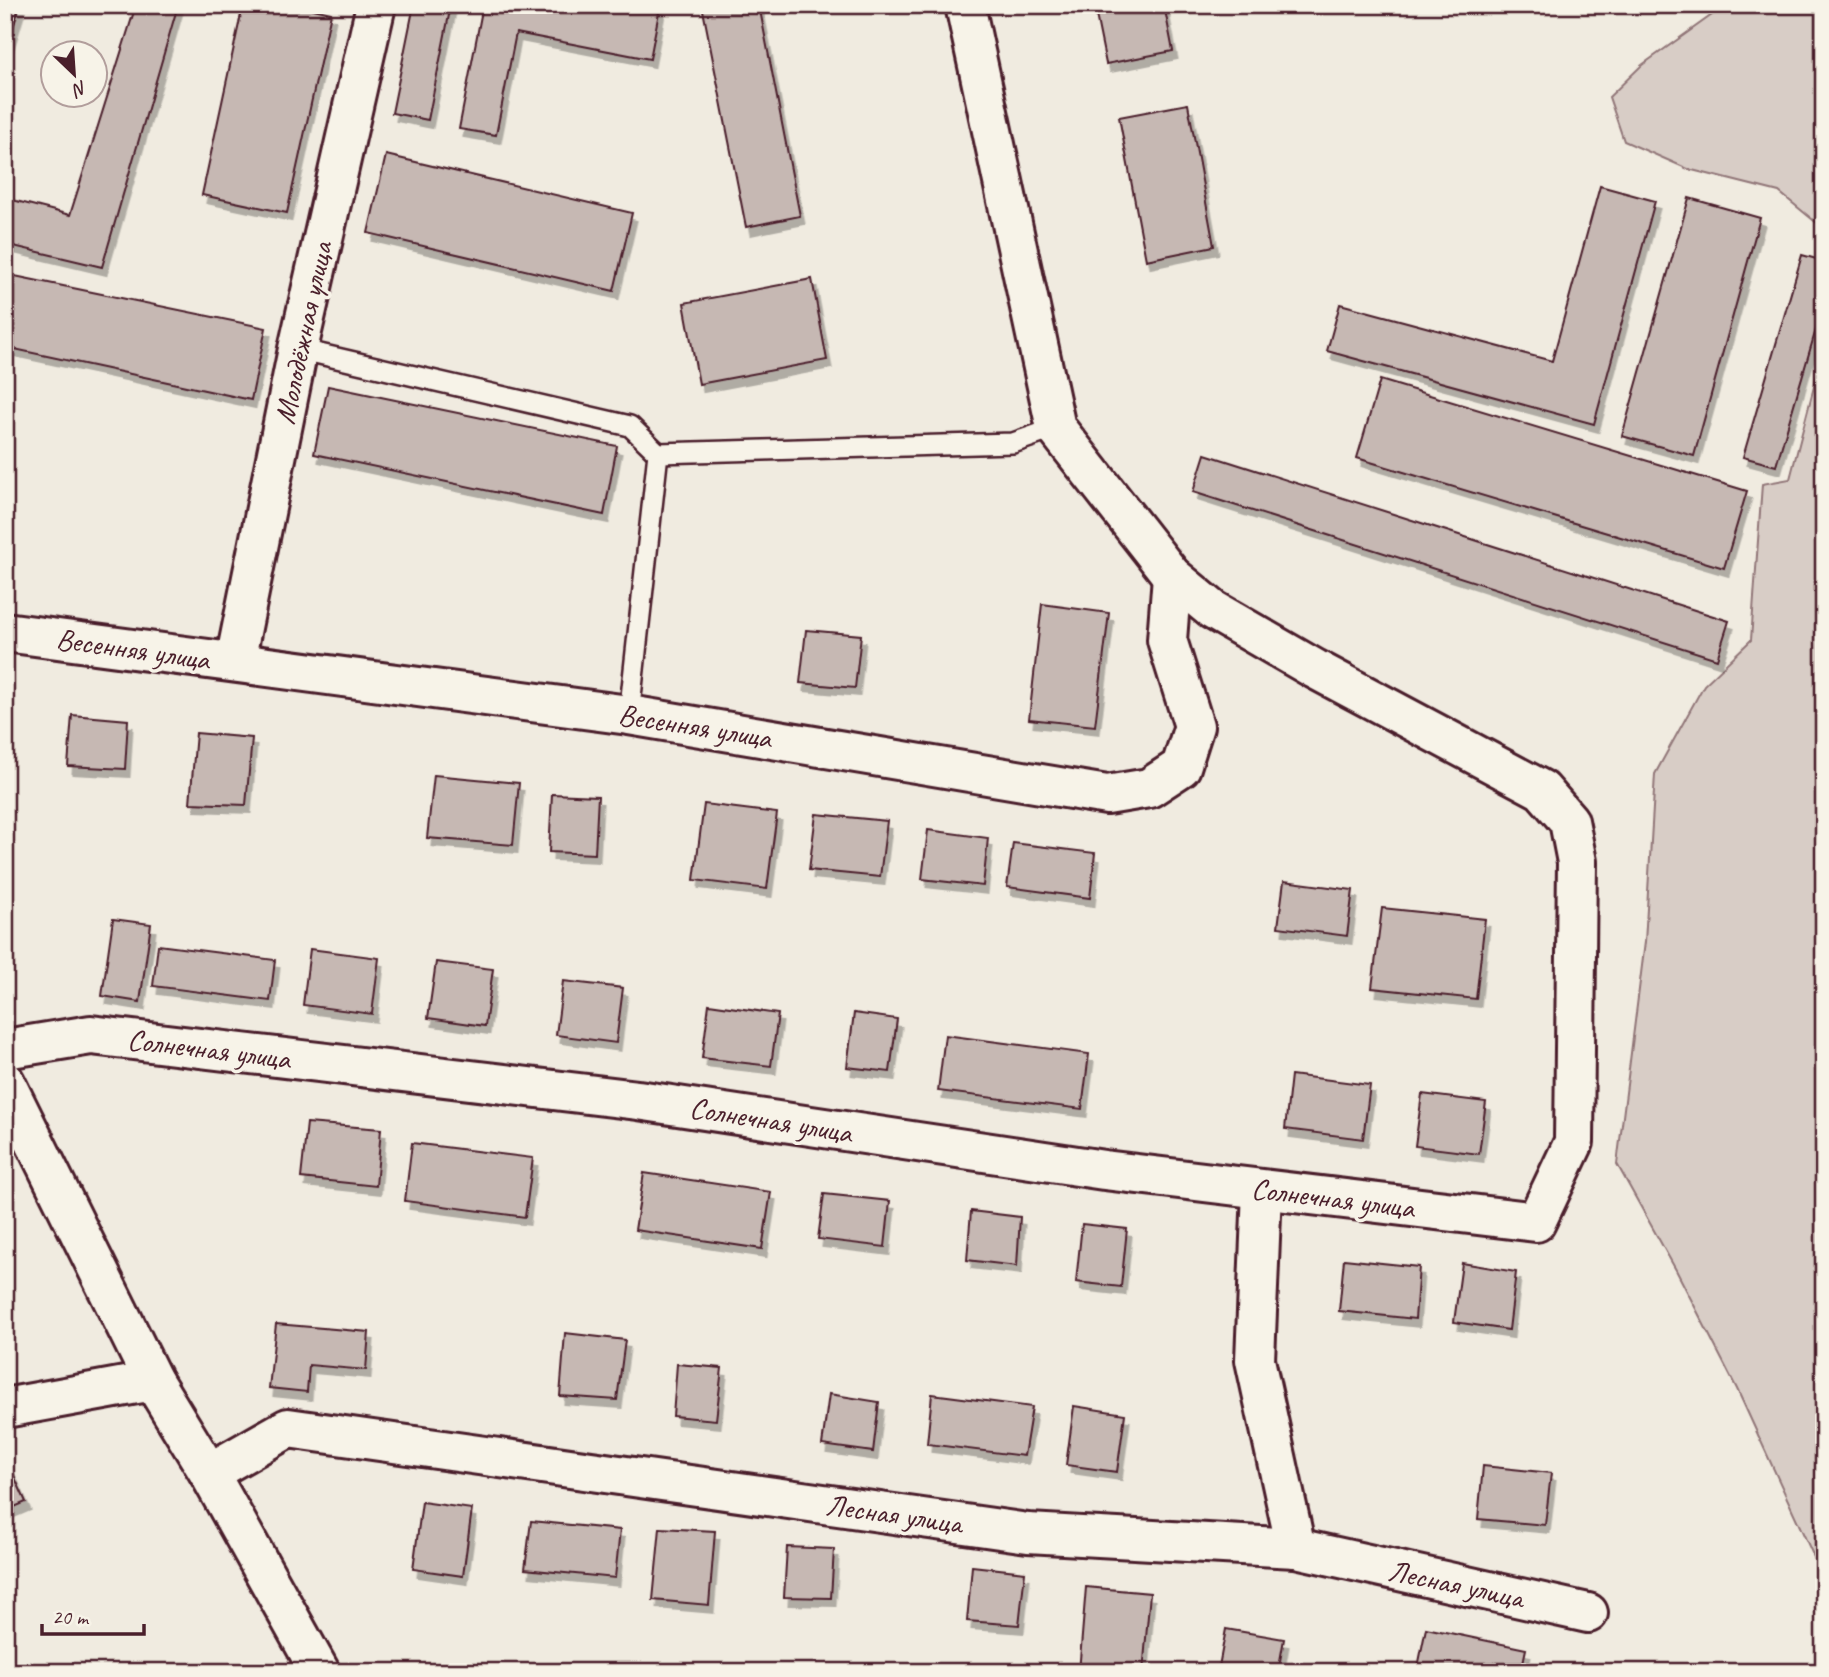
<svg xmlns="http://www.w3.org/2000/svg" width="1829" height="1677" font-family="Caveat,sans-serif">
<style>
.green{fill:#d8cdc6;stroke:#917678;stroke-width:2}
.building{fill:#c6b8b3;stroke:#4a1f2b;stroke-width:2;filter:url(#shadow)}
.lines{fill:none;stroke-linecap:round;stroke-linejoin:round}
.lane-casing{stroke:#4a1f2b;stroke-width:24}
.street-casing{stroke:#4a1f2b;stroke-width:44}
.lane{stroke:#f7f3e8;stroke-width:19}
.street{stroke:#f7f3e8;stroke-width:38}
.labels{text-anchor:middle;stroke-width:7;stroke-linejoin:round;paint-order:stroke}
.street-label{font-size:30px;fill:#4a1f2b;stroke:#f7f3e8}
</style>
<defs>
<filter id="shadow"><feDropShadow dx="4.5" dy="8" stdDeviation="0" flood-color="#0004"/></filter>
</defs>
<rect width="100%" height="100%" fill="#f0ebe0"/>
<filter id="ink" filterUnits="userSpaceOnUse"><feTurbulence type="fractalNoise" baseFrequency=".0143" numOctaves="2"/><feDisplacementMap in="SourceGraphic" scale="14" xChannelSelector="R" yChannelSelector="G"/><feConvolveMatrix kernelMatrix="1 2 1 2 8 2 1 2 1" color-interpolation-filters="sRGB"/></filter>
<g filter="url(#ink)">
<!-- green -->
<g class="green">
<path d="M1726,5H1824V229L1779,192L1688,169L1624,141L1609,97L1642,65Z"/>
<path d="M1824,348V1579L1737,1389L1676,1270L1617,1164L1645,942L1655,774L1704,685L1751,640L1762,484L1790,479Z"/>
</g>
<!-- building -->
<g class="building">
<path d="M5,5H20L5,54Z"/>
<path d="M136,5H178L102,267L5,244V198L70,215Z"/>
<path d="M243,5H296L331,13L287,213L202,195Z"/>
<path d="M414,5H451L428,120L392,113Z"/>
<path d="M483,5H652L660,7L650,59L516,33L496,135L459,129Z"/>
<path d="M702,5H759L800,216L746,227Z"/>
<path d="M1094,5H1164L1173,51L1106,64Z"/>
<path d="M1188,104L1214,246L1146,260L1119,117Z"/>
<path d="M386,155L632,213L614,291L368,233Z"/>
<path d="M1600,186L1655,201L1594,424L1327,351L1340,304L1552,361Z"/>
<path d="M1689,198L1760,218L1694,456L1622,436Z"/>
<path d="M1802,255L1824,261V302L1776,466L1743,457Z"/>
<path d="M5,274L266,328L251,400L5,347Z"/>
<path d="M812,279L827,360L699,384L684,303Z"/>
<path d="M1380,380L1747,491L1724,568L1357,458Z"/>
<path d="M328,386L617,446L604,515L314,454Z"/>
<path d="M1205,454L1729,621L1717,659L1193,492Z"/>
<path d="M1042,604L1109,613L1095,726L1029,719Z"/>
<path d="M806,630L861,635L855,688L800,683Z"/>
<path d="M72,715L128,720L125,769L68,766Z"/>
<path d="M196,733L252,738L246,805L190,803Z"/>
<path d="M434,775L519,783L513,845L427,838Z"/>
<path d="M552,794L598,796L595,854L549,852Z"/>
<path d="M704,804L777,813L767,889L694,880Z"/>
<path d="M816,814L887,821L880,877L809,870Z"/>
<path d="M928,830L988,838L983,886L922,879Z"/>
<path d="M1013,843L1095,853L1090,898L1007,887Z"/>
<path d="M1284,881L1353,890L1347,936L1278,927Z"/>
<path d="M1382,908L1485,919L1476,999L1372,988Z"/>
<path d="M113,919L151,924L140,1002L102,996Z"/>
<path d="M158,945L275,960L270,1001L153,986Z"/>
<path d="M310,949L379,958L372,1014L303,1005Z"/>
<path d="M436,962L493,969L485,1026L428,1018Z"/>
<path d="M563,981L623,988L616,1043L556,1035Z"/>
<path d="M709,1004L778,1014L771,1066L702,1058Z"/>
<path d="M854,1013L897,1019L890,1072L847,1067Z"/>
<path d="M945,1035L1089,1054L1082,1109L938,1091Z"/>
<path d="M1291,1075L1370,1085L1363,1139L1285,1129Z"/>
<path d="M1422,1094L1486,1102L1479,1154L1415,1146Z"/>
<path d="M307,1123L381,1129L376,1186L301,1178Z"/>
<path d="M412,1143L533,1158L525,1217L405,1201Z"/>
<path d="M644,1173L771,1192L762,1249L635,1230Z"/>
<path d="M824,1194L890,1201L885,1247L818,1239Z"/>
<path d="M971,1211L1020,1217L1017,1266L967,1260Z"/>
<path d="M1082,1224L1127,1229L1121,1287L1076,1282Z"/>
<path d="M1344,1259L1419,1267L1415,1319L1339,1311Z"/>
<path d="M1462,1263L1516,1272L1509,1330L1454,1322Z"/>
<path d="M276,1324L369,1332L366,1370L309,1365L307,1392L269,1388Z"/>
<path d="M565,1333L625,1340L617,1400L560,1396Z"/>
<path d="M677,1364L722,1368L716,1420L673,1416Z"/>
<path d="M829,1394L879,1402L873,1452L822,1445Z"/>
<path d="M932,1394L1032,1407L1024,1456L927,1444Z"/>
<path d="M1074,1406L1125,1414L1117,1472L1066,1465Z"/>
<path d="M5,1456L26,1502L5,1511Z"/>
<path d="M1483,1466L1551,1473L1545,1525L1478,1519Z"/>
<path d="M422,1502L472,1509L463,1576L413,1569Z"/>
<path d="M531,1521L620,1530L615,1578L525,1569Z"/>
<path d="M660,1528L715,1531L709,1605L653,1600Z"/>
<path d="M787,1547L834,1549L831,1598L784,1597Z"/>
<path d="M972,1566L1025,1572L1019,1625L967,1621Z"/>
<path d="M1086,1587L1150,1593L1143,1672H1079Z"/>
<path d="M1426,1628L1526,1649L1521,1672H1417Z"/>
<path d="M1226,1629L1284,1639L1278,1672H1218Z"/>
</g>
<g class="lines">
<defs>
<g id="lane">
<path d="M298,349L630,426L658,453L1013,443L1056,428"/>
<path d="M629,715L658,453"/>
</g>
<g id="street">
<path d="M5,632L629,715L1107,795L1149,788L1181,767L1194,726L1167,640L1172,576"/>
<path d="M235,662L298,349L376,5"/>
<path d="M5,1049L91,1035L638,1100L1104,1170L1536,1222L1574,1142L1577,862L1569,821L1542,790L1315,669L1213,610L1172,576L1056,428L965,5"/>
<path d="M5,1082L153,1381L209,1473L320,1672"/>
<path d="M1262,1190L1255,1360L1296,1548"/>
<path d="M5,1408L153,1381"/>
<path d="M209,1473L288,1428L1028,1533L1296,1548L1588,1613"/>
</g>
</defs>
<!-- lane casing -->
<use href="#lane" class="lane-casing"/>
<!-- street casing -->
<use href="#street" class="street-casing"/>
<!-- lane -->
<use href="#lane" class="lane"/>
<!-- street -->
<use href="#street" class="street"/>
</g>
</g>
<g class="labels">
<!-- street labels -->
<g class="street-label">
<text transform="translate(303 333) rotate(-78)" y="10">Молодёжная улица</text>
<text transform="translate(133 649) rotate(8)" y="10">Весенняя улица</text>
<text transform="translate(695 726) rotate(9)" y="10">Весенняя улица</text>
<text transform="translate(209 1049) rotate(7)" y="10">Солнечная улица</text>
<text transform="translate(771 1120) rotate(9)" y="10">Солнечная улица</text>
<text transform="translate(1333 1198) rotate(7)" y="10">Солнечная улица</text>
<text transform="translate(894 1514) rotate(8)" y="10">Лесная улица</text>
<text transform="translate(1456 1584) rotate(12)" y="10">Лесная улица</text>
</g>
</g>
<!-- margin -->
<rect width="1829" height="1677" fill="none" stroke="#f7f3e8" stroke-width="28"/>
<rect x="14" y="14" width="1801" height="1649" fill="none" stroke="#4a1f2b" stroke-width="2.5" filter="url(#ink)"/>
<!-- north arrow -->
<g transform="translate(74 74) rotate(155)"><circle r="33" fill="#f7f3e8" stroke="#b29e9c" stroke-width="2"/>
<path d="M0-5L12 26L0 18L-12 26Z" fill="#4a1f2b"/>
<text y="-10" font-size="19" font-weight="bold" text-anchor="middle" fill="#4a1f2b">N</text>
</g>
<!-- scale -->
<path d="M42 1624v10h102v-10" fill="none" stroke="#4a1f2b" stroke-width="3.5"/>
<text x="52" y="1624" font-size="21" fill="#4a1f2b" stroke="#f7f3e8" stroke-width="5" paint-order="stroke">20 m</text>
</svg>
